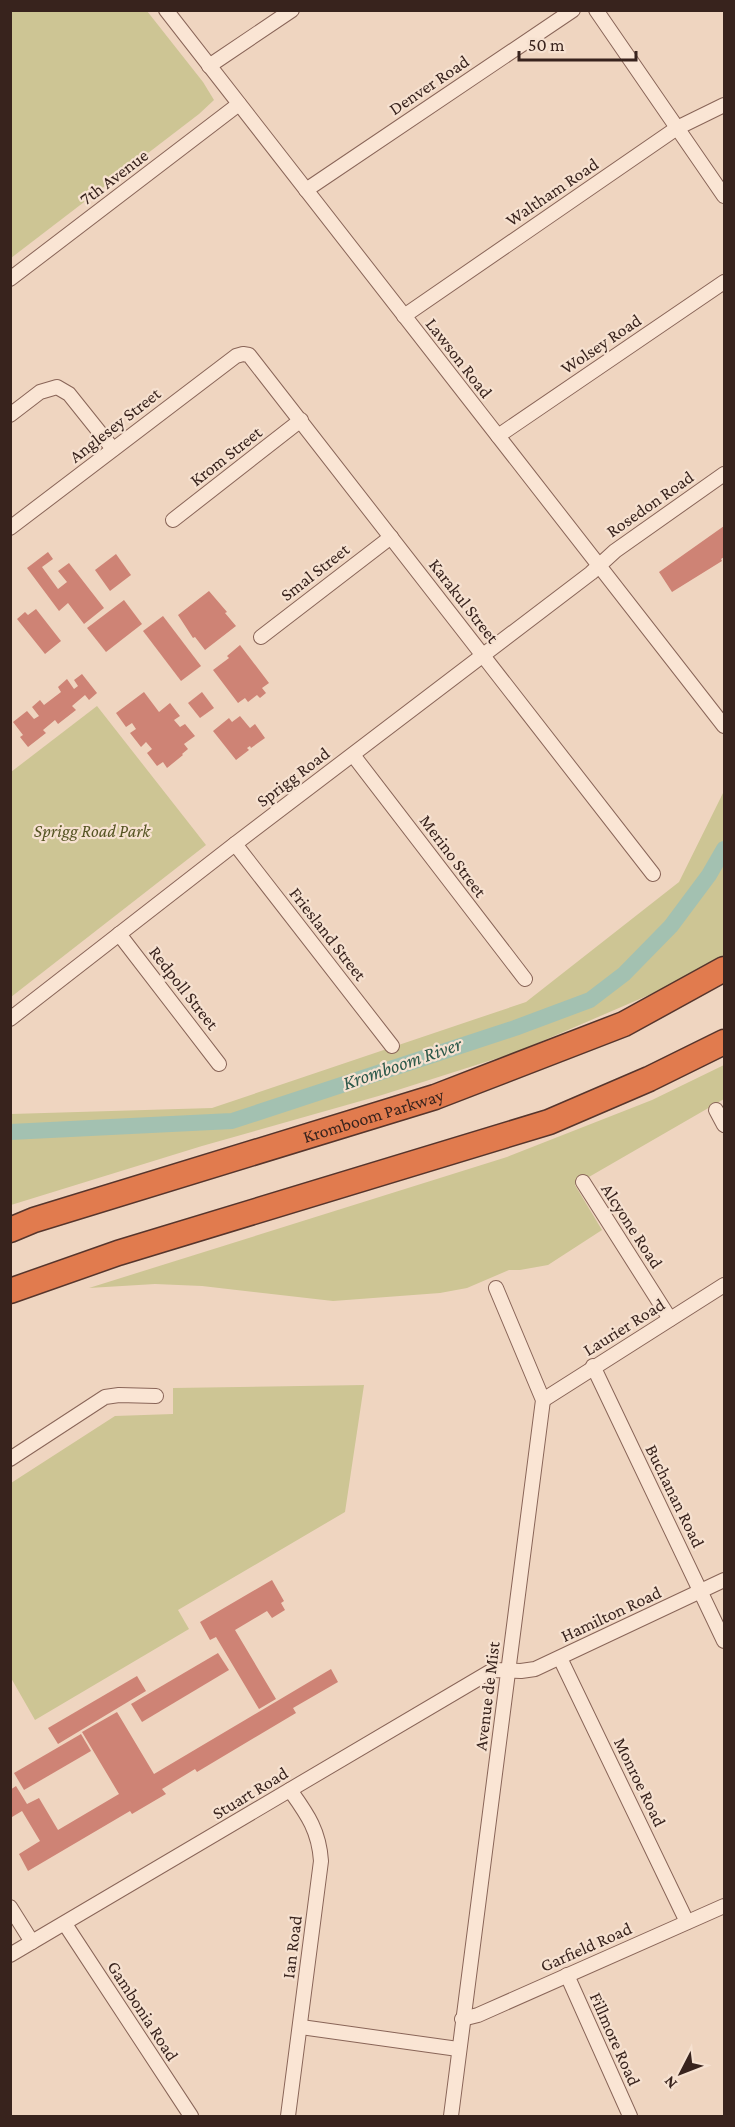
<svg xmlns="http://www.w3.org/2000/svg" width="735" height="2127" font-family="'Crimson Pro',serif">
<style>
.green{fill:#cdc594}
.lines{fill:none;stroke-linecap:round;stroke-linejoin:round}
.canal{stroke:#a3c1b1;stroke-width:16}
.building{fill:#ce8375}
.street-casing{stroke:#896558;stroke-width:16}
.highway-casing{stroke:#56352c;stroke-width:27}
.street{stroke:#fae5d4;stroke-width:14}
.highway{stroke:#e17b4e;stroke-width:24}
.labels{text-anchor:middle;stroke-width:4.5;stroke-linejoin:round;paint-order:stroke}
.street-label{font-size:18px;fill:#38231d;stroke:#f6e1d0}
.park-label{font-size:18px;font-style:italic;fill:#555423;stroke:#f6e1d0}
.water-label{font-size:20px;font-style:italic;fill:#2b584a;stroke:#f6e1d0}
</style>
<rect width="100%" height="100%" fill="#efd5c0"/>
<!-- green -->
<g class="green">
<path d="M11,10L147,11L203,82L214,100L199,114L11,258Z"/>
<path d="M97,706L206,845L11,997V772Z"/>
<path d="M724,791V958L649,995L517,1052L382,1095L202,1146L11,1205V1114L212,1108L526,1002L679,882Z"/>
<path d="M724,1065V1099L575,1185L602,1230L548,1265L520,1270H509L467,1288L440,1293L333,1301L202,1286L155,1284L89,1288L507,1157L652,1100Z"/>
<path d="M364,1385L345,1512L178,1610L189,1629L35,1720L11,1678V1483L115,1416L173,1414V1388Z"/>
</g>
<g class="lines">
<!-- canal -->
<path class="canal" d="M10,1132L232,1121L515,1028L590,1000L624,974L671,926L709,875L724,849"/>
</g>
<!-- building -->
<g class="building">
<path d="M724,526V557L721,559L722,561L672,592L659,572Z"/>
<path d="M48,552L53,559L42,567L58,589L67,582L58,571L69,563L104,608L84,624L68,603L59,611L27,568Z"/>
<path d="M116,554L131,575L110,591L95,570Z"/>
<path d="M209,591L227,612L225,613L236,626L205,650L195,637L193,638L178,615Z"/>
<path d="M124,600L142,624L106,652L87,628Z"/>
<path d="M36,609L61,641L45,654L17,619L25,612L28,615Z"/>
<path d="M163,616L201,666L181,681L143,631Z"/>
<path d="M240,645L269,683L262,688L266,693L260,698L257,695L248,702L245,698L238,703L213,670L229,658L227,656Z"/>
<path d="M82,674L97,693L89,700L85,695L72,706L76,710L58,724L55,720L43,730L46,733L28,747L20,737L23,735L13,722L27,711L34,719L39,716L32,707L40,700L44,705L61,692L58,687L67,679L74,689L78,686L74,680Z"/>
<path d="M144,692L159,712L170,703L180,716L174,720L180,727L185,724L195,736L184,744L188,749L182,754L183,755L167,768L163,762L157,766L147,753L152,749L146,742L141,747L130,733L136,729L132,723L126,727L116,713Z"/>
<path d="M202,692L214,708L200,718L188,703Z"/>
<path d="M240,716L250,728L255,724L265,738L251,748L250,746L247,748L249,750L236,760L213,731L229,718L232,722Z"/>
<path d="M272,1580L284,1601L281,1603L285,1610L272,1618L267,1611L235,1630L276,1699L259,1709L216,1637L210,1640L200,1622Z"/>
<path d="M218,1653L229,1670L142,1722L131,1704Z"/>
<path d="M331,1669L338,1682L293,1708L296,1713L197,1772L195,1769L162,1789L166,1794L132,1814L130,1811L28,1871L19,1854L40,1841L22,1811L12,1817L10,1815V1790L16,1786L27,1804L39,1798L58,1830L119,1794L82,1732L117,1712L154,1774Z"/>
<path d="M137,1676L146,1691L58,1744L48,1728Z"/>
<path d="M81,1734L91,1751L24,1790L14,1773Z"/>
</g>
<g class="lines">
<defs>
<g id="street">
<path d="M166,10L724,726"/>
<path d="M596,10L724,196"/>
<path d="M209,66L292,10"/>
<path d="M306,190L573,10"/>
<path d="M10,279L239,104"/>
<path d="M404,316L677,128L724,105"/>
<path d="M10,415L40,392L57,387L69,394L113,449"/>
<path d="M498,436L724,282"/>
<path d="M173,520L301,420"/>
<path d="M10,528L236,356L243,354L249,355L653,874"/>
<path d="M261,637L391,537"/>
<path d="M353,755L525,979"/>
<path d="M235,844L392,1046"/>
<path d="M119,934L219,1064"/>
<path d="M10,1019L235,844L591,573L615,551L724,474"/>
<path d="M716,1110L724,1125"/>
<path d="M583,1182L670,1319"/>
<path d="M593,1366L724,1641"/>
<path d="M543,1400L724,1285"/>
<path d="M10,1459L105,1397L119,1395L156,1396"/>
<path d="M560,1658L687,1922"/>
<path d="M10,1907L32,1942"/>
<path d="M65,1924L191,2116"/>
<path d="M10,1955L493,1670L521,1671L535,1669L724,1580"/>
<path d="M567,1975L630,2116"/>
<path d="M462,2019L478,2015L724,1906"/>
<path d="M301,2027L458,2049"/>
<path d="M288,2116L321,1861C319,1830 307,1814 290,1790"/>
<path d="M451,2116L543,1400L496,1288"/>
</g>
<g id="highway">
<path id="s1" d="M10,1230L34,1220L435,1097L624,1024L724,969"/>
<path d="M10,1291L118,1253L549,1122L649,1079L724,1042"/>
</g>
</defs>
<!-- street casing -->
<use href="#street" class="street-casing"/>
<!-- highway casing -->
<use href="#highway" class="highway-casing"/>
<!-- street -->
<use href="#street" class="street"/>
<!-- highway -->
<use href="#highway" class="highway"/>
</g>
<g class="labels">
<!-- street labels -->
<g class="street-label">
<text transform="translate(429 85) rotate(-34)" y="6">Denver Road</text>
<text transform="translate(114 177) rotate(-37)" y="6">7th Avenue</text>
<text transform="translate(552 192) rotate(-34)" y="6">Waltham Road</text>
<text transform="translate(601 344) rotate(-34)" y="6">Wolsey Road</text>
<text transform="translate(459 358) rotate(52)" y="6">Lawson Road</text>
<text transform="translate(115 425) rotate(-38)" y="6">Anglesey Street</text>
<text transform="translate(226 456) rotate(-38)" y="6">Krom Street</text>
<text transform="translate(650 504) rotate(-35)" y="6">Rosedon Road</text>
<text transform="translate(315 572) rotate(-38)" y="6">Smal Street</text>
<text transform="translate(464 601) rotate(52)" y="6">Karakul Street</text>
<text transform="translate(293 777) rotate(-37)" y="6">Sprigg Road</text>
<text transform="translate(453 856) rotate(53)" y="6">Merino Street</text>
<text transform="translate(328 934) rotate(52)" y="6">Friesland Street</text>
<text transform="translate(184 988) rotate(52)" y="6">Redpoll Street</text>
<text dy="6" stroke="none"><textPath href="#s1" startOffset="381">Kromboom Parkway</textPath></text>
<text transform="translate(632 1226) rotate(57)" y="6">Alcyone Road</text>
<text transform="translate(624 1327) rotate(-32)" y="6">Laurier Road</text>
<text transform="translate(675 1496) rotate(64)" y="6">Buchanan Road</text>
<text transform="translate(611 1614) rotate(-25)" y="6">Hamilton Road</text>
<text transform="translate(487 1696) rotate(-83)" y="6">Avenue de Mist</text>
<text transform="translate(640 1782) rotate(64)" y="6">Monroe Road</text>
<text transform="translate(250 1793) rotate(-31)" y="6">Stuart Road</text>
<text transform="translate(292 1947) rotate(-83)" y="6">Ian Road</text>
<text transform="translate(586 1947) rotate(-24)" y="6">Garfield Road</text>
<text transform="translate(143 2011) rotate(57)" y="6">Gambonia Road</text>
<text transform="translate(615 2039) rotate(66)" y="6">Fillmore Road</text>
</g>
<!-- park labels -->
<g class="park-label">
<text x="92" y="837">Sprigg Road Park</text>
</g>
<!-- water labels -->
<g class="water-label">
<text transform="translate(402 1063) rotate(-19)" y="7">Kromboom River</text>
</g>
</g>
<!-- border -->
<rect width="735" height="2127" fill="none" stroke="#38231d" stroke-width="24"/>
<!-- north arrow -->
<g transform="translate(681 2073) rotate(228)" stroke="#f6e1d0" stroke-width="4.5" paint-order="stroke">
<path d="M0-4.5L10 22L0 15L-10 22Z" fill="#38231d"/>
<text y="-9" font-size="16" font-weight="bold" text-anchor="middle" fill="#38231d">N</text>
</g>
<!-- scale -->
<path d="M519 51v9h117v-9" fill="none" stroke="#38231d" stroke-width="3"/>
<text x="528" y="51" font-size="18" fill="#38231d" stroke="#f6e1d0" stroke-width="4.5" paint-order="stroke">50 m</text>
</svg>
